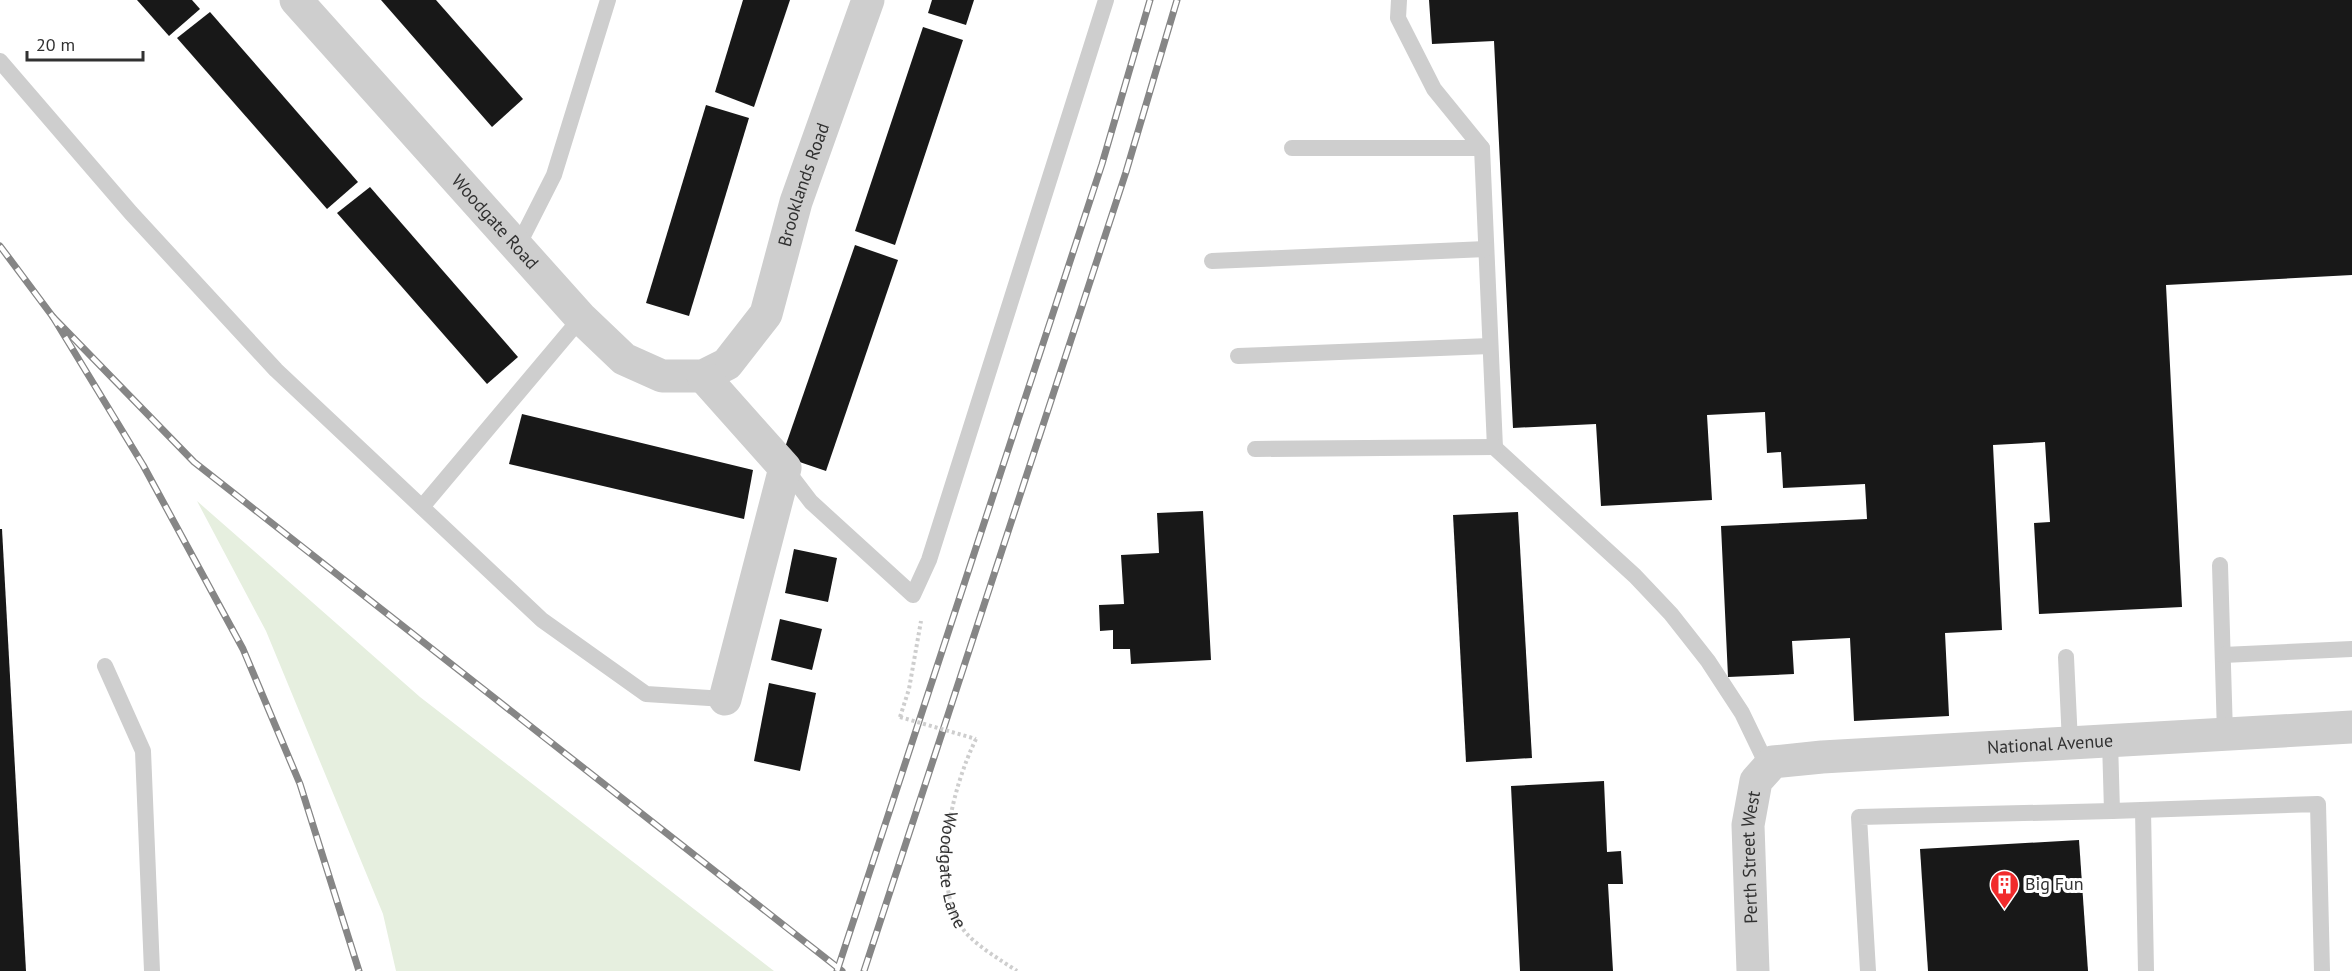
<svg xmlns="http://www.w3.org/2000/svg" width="2352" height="971" font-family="'PT Sans',sans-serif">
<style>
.green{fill:#e6efdf}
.building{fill:#181818}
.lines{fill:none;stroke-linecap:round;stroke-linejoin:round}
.path{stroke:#cecece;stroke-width:4;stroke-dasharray:3 3;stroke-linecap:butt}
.lane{stroke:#cecece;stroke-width:16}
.street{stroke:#cecece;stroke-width:33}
.rail-casing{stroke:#868686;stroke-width:7}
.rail{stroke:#fff;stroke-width:4.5;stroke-dasharray:14;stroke-linecap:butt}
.path-bridge{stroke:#cecece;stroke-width:4;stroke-dasharray:3 3;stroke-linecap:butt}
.labels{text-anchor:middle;stroke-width:6;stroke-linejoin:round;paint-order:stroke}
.street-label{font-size:18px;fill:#313131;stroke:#fff}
.poi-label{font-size:18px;fill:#313131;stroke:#fff;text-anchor:start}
</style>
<rect width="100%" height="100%" fill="#fff"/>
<!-- green -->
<path class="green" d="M197,501L420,697L774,971H396L383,914L266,631Z"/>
<!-- building -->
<g class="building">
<path d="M137,0H192L200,9L169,36Z"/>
<path d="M381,0H436L523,99L492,127Z"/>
<path d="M743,0H790L754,107L715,92Z"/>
<path d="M932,0H974L966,25L928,13Z"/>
<path d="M1429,0H2352V275L2166,285L2182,607L2039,614L2034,523L2050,522L2045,442L1993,445L2002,630L1945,633L1949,716L1854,721L1850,638L1792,641L1794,674L1728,677L1721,526L1867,519L1865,484L1783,488L1781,452L1767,453L1765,412L1707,415L1712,500L1601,506L1596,424L1513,428L1494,41L1432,44Z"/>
<path d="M210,12L358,182L327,209L177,38Z"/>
<path d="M923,27L963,40L895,245L855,231Z"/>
<path d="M706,105L749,118L689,316L646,303Z"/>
<path d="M370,187L518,357L487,384L337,213Z"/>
<path d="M855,245L898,260L826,471L782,456Z"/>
<path d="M522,414L753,470L744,519L509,464Z"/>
<path d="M1203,511L1211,660L1131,664L1130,649H1113V630L1100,631L1099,605L1124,604L1121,555L1159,553L1157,513Z"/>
<path d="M1518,512L1532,758L1466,762L1453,515Z"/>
<path d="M0,529H2L26,971H0Z"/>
<path d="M794,549L837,558L828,602L785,593Z"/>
<path d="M780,619L822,629L812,670L771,660Z"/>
<path d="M769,683L816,693L800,771L754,761Z"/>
<path d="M1604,781L1607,852L1621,851L1623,884H1608L1613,971H1520L1511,786Z"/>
<path d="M2079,840L2088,971H1928L1920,849Z"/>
</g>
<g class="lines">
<!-- path -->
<g class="path">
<path d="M900,717L909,689L921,621"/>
<path id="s1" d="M976,739C952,788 929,879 963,929C972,943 1002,961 1017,971"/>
</g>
<!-- lane -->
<g class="lane">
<path d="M1399,0L1398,18L1434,89L1482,148"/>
<path d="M0,61L131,213L276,370L542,620L646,694L725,699"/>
<path d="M1292,148H1482L1495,448L1635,576L1671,614L1708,661L1742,713L1768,767"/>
<path d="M518,246L554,175L608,0"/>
<path d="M1212,261L1486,249"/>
<path d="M1238,356L1490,346"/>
<path d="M1255,449L1495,447"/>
<path d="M785,468L811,502L913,595L929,560L1106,0"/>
<path d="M422,507L581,318"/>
<path d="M2220,565L2225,734"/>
<path d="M2223,655L2352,649"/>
<path d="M2066,657L2070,743"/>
<path d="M105,666L143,751L152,971"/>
<path d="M2110,741L2112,811L2318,804L2322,971"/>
<path d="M2143,810L2146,971"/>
<path d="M1868,971L1859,817L2112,811"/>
</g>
<!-- street -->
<g class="street">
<path id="s2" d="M296,0L581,318L624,359L662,376H703L727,364L766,314L796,202L868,0"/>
<path d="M703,376L785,468L725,699"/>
<path id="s3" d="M1753,971L1748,825L1756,781L1773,762L1822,757L2352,727"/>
</g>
<defs>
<g id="rail">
<path d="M0,246L53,317L143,465L243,649L300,784L359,971"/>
<path d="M53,317L194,462L842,971"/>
<path d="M837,971L1102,164L1150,0"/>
<path d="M864,971L1126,172L1177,0"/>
</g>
</defs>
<!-- rail casing -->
<use href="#rail" class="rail-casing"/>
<!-- rail -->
<use href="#rail" class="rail"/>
<!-- path-bridge -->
<path class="path-bridge" d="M900,717L976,739"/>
</g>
<!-- icons -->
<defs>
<symbol id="building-pin" viewBox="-11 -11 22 30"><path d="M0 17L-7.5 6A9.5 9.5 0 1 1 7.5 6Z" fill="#f12b2c" stroke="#fff"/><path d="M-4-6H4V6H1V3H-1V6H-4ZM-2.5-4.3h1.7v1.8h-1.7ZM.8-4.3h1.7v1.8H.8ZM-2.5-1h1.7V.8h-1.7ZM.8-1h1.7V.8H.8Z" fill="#fff"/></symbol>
</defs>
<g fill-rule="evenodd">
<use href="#building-pin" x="1988" y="868" width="33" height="45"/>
</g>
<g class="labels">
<!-- street labels -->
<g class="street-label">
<text dy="6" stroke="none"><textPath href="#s2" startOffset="794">Brooklands Road</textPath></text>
<text dy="6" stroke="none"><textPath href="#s2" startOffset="298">Woodgate Road</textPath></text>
<text dy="6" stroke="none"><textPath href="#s3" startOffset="494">National Avenue</textPath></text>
<text dy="6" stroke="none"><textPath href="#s3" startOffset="114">Perth Street West</textPath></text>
<text dy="6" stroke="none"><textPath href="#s1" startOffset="136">Woodgate Lane</textPath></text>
</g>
<!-- poi labels -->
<g class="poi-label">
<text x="2025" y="890">Big Fun</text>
</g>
</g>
<!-- scale -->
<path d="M27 51v9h116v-9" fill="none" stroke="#313131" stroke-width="3"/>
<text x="36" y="51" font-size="18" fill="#313131" stroke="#ffffff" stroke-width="4.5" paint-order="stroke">20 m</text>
</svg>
